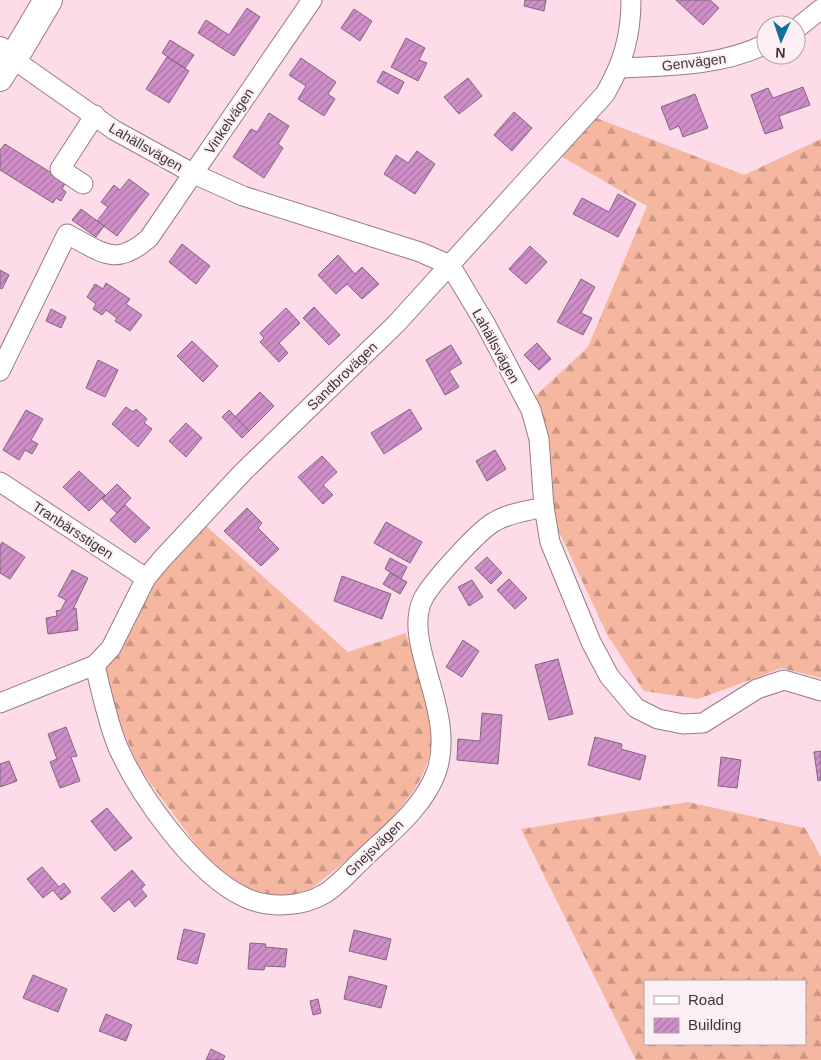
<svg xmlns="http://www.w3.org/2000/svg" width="821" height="1060" font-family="Arial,sans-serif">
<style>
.forest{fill:url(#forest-firs);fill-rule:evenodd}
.building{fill:url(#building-hatch);stroke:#7e687b}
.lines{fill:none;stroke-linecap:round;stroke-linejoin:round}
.minor-casing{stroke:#997b86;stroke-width:21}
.tertiary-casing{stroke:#997b86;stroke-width:26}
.motorway-casing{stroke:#997b86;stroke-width:30}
.minor{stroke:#fff;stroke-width:19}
.tertiary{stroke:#fff;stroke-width:24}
.motorway{stroke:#fff;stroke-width:28}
.labels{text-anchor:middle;stroke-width:4.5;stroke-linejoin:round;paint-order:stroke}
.street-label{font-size:14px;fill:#42353a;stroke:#fceff4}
</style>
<defs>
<pattern id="forest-firs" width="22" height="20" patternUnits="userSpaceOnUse" patternTransform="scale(1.25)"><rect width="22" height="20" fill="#f5b7a0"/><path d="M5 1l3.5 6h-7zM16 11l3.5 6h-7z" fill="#c89683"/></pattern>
<pattern id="building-hatch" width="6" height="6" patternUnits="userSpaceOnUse" patternTransform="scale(1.25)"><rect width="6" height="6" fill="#d08ec9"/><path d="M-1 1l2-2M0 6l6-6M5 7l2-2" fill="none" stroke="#aa75a4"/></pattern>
</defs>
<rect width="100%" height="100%" fill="#fddbe8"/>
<!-- forest -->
<g class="forest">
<path d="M591,116L744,175L821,139V678L782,668L698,699L644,691L608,636L553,519L532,399L588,347L647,206L559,155Z"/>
<path d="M205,525L348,652L406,633C415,666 429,702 431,737C434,800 341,863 298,900L253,896L206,858L140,769L118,720L102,671L159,568Z"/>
<path d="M688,802L805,828L821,857V1060H636L521,829ZM805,981V1044H645V981Z"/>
</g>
<!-- building -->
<g class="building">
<path d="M525,0H546L544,11L524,6Z"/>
<path d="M676,0H710L719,8L703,25Z"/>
<path d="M247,8L260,17L234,56L198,33L206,20L229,35Z"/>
<path d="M354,9L372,21L360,41L341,28Z"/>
<path d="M406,38L425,48L419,60L427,63L418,81L391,67Z"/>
<path d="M170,40L194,55L185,68L162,53Z"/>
<path d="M167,57L189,71L169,103L146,89Z"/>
<path d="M301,58L336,82L328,94L335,99L324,116L298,99L306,86L289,75Z"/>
<path d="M383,71L404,82L398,94L377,82Z"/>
<path d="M468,78L482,96L459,114L444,97Z"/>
<path d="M803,87L810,105L779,116L783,128L765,134L751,95L768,88L773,98Z"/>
<path d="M695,94L708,128L683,137L679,126L670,130L661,107Z"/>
<path d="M514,112L532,128L512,151L494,135Z"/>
<path d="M269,113L289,126L278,144L283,148L264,178L233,157L251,129L257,132Z"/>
<path d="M5,144L66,182L62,189L66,192L61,201L56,198L53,203L0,170V150Z"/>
<path d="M417,151L435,164L415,194L384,174L396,155L408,163Z"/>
<path d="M129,179L149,194L117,236L97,221L108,207L101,202L114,185L120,190Z"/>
<path d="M618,194L636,204L618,237L573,214L582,198L609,212Z"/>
<path d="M81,209L104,226L96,237L72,220Z"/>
<path d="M182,244L210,266L196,284L169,262Z"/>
<path d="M530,246L547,262L526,284L509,269Z"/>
<path d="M338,255L355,274L362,267L379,284L362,299L347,284L336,294L318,275Z"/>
<path d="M0,270L9,275L2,289L0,288Z"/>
<path d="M581,279L595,287L581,313L592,318L583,335L557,322Z"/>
<path d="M106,283L130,299L126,304L142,315L130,331L115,321L117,318L106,310L102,315L93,309L96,304L87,297L95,284L103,289Z"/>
<path d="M314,307L340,335L329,345L303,318Z"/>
<path d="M286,308L300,323L279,343L288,353L279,362L260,342L264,338L260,333Z"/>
<path d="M51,309L66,317L61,328L46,321Z"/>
<path d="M192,341L218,366L203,382L177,356Z"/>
<path d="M537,343L551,359L539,370L524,355Z"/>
<path d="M451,345L462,363L449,371L459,387L445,395L426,360Z"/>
<path d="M98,360L118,370L105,397L86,388Z"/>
<path d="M260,392L274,406L249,431L235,417Z"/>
<path d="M126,407L133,412L136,409L147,419L144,423L152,429L138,447L112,424Z"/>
<path d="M410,409L422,429L384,454L371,433Z"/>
<path d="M26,410L43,419L31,440L38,444L32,454L25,450L19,460L3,450Z"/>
<path d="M229,410L249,431L242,438L222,417Z"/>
<path d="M186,423L202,438L186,457L169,441Z"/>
<path d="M495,450L506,469L487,481L476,461Z"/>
<path d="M322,456L337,472L323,485L333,495L323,504L298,477Z"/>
<path d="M79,471L105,495L89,511L63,487Z"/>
<path d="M117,484L131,498L117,513L102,499Z"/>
<path d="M125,505L150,528L135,543L110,520Z"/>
<path d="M247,508L262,523L258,528L279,549L261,566L224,531Z"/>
<path d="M386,522L422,542L410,563L374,543Z"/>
<path d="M2,542L25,557L10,579L0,573V546Z"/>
<path d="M487,557L502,573L491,584L475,568Z"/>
<path d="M390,558L407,567L401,579L385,569Z"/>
<path d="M72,570L88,578L73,609L76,608L78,630L48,634L46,618L57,616L56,611L61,610L66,600L58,596Z"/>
<path d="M390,573L407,582L400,594L383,584Z"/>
<path d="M342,576L391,594L382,619L334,601Z"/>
<path d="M509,579L527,598L515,609L497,590Z"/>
<path d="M472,580L483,597L469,606L458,587Z"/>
<path d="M463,640L479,651L462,677L446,667Z"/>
<path d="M558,659L573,714L549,720L535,665Z"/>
<path d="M482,713L502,715L498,764L457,760L458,739L480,741Z"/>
<path d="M66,727L77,756L71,757L80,781L60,788L50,762L57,759L48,734Z"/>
<path d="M595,737L622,744L621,749L646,756L640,780L588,765Z"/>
<path d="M821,751V780L818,781L814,752Z"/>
<path d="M721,757L741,760L737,788L718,786Z"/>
<path d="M9,761L17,781L0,787V764Z"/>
<path d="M107,808L132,838L115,851L91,821Z"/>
<path d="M42,867L59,887L64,883L71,892L61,900L53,890L43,898L27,879Z"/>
<path d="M132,870L145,885L141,889L147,896L135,907L129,899L114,912L101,898Z"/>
<path d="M184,929L205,934L197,964L177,959Z"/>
<path d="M354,930L391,939L386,960L349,951Z"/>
<path d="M250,943L266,944L265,947L287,949L285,967L265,966L264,970L248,969Z"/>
<path d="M33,975L67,989L58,1012L23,998Z"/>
<path d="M349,976L387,986L381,1008L344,999Z"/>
<path d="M318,999L321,1013L313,1015L310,1001Z"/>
<path d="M106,1014L132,1025L126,1041L99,1031Z"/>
<path d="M211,1049L225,1056L223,1060H206Z"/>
</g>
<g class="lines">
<defs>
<g id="minor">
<path d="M796,29L821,9"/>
<path d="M13,59L114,130L194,174L243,196L420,252L450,265L486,325L531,410L539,439L544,507L550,542L591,642L609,676L636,708L658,719L683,724L703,723L757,689L784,680L821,691"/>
<path d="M620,68C670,66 721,66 766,44"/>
<path d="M83,184L60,169L95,115"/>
<path d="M0,371L67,234C102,252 115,268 149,238L312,0"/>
<path d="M0,482L146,578"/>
<path d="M95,665C101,691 107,719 117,745C138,794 195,874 244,897C268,909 302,907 324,894C338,886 351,870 363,859C389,834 423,808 436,773C458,712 401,644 423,599C431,583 478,531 494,522C508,513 528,511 544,507"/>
<path d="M0,703L95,665L111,648L146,578L162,559L243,472L396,324L605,94C623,63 631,36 631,0"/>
</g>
<path id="tertiary" d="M0,49L13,59L0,79"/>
<path id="motorway" d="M13,59L48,0"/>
</defs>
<!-- minor casing -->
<use href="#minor" class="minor-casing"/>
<!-- tertiary casing -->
<use href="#tertiary" class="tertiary-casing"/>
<!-- motorway casing -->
<use href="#motorway" class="motorway-casing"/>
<!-- minor -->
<use href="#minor" class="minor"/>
<!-- tertiary -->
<use href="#tertiary" class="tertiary"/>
<!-- motorway -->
<use href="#motorway" class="motorway"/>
</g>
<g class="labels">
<!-- street labels -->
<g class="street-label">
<text transform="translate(694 62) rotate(-7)" y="5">Genvägen</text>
<text transform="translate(229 121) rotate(-56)" y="5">Vinkelvägen</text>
<text transform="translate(146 147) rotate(30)" y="5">Lahällsvägen</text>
<text transform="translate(496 346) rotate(61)" y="5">Lahällsvägen</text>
<text transform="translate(342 376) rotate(-44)" y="5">Sandbrovägen</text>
<text transform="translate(73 530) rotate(33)" y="5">Tranbärsstigen</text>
<text transform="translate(374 848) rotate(-44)" y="5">Gnejsvägen</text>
</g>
</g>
<!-- legend -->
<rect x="644" y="980" width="162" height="65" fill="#fceff4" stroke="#b2a5aa"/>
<rect x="654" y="996" width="25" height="8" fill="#ffffff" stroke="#b2a5aa"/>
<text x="688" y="1005" font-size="15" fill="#42353a">Road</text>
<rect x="654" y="1018" width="25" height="15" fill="url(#building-hatch)" stroke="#b2a5aa"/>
<text x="688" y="1030" font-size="15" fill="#42353a">Building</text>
<!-- north arrow -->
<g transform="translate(781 40) rotate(183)"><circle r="24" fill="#fceff4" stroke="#b2a5aa"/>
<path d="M0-4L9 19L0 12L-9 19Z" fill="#106f9d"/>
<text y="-8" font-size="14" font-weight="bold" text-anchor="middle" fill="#42353a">N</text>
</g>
</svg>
